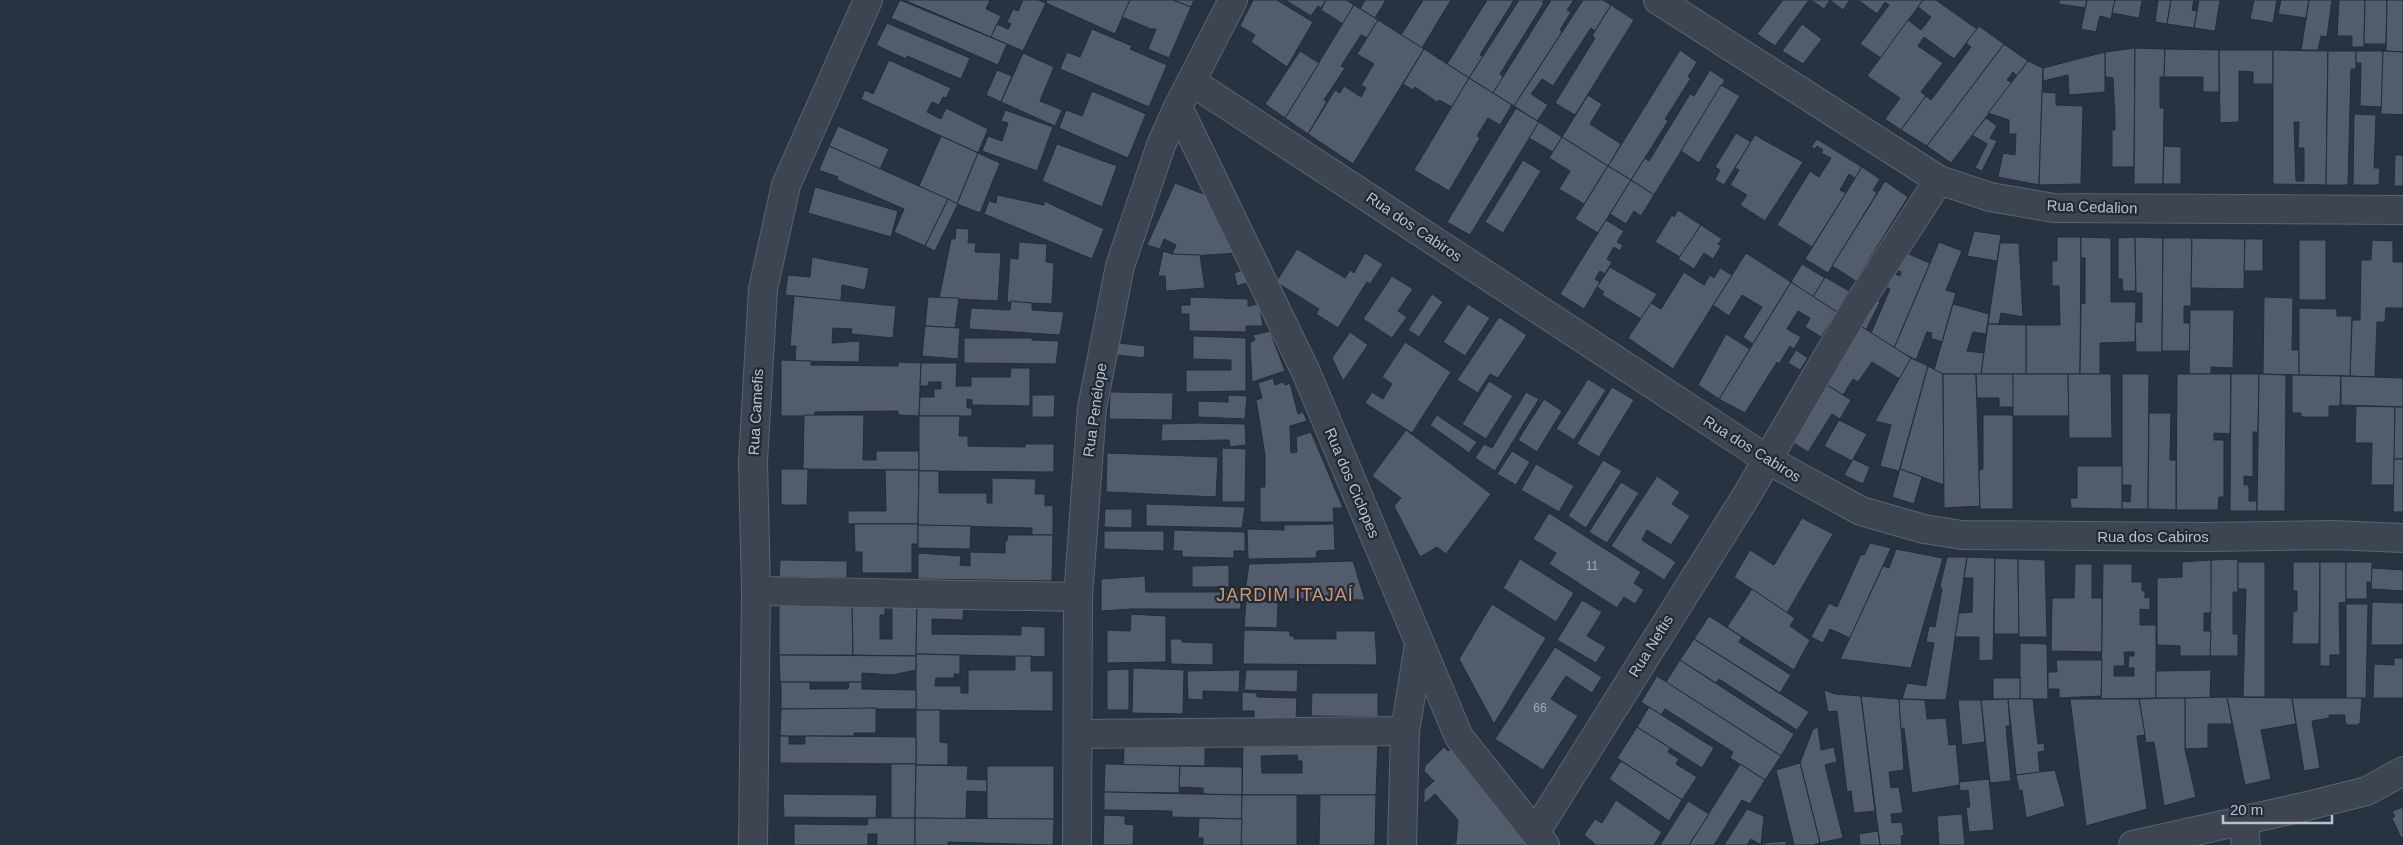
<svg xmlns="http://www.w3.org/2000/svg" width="2403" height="845" font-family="Helvetica,sans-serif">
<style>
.building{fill:#525c6c;stroke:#232c39;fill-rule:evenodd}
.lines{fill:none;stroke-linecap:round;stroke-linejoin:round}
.minor-casing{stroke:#5b636f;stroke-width:30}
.minor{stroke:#3d4551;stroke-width:28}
.labels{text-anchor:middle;stroke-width:4.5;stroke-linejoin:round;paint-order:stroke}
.number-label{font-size:12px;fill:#a0a8b3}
.street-label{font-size:15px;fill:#bac1cb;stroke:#212a37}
.quarter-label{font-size:18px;letter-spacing:1px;fill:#d1986f;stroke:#212a37}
</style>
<rect width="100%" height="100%" fill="#283341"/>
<!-- building -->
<g class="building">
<path d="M900,0L1007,44L998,65L891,18Z"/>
<path d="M904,0H990L986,9L1001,16L991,37Z"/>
<path d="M1023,0H1038L1046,3L1023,51L991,37L997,24L1008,29L1011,24L1007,22L1013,9L1018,11Z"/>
<path d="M1047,0H1130L1115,34L1046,3Z"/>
<path d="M1130,0H1173L1191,7L1169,58L1148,49L1156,29H1151L1122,17Z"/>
<path d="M1173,0H1194L1191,7Z"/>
<path d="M1253,0H1277L1313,22L1287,67L1251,42L1255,35L1240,26Z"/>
<path d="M1285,0H1326L1321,8L1318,6L1311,16Z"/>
<path d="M1326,0H1346L1354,5L1343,24L1321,10Z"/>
<path d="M1365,0H1386L1375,18L1360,9Z"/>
<path d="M1423,0H1451L1422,48L1401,35Z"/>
<path d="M1487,0H1514L1480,55L1483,56L1469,78L1447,64Z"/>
<path d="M1519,0H1544L1542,2L1544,3L1500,74L1504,77L1493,93L1469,78Z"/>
<path d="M1551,0H1574L1567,10L1571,12L1560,30L1562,32L1514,106L1493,93Z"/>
<path d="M1583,0H1603L1611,5L1595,31L1591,28L1553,86L1542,79L1531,94L1548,105L1537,121L1514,106Z"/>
<path d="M1783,0H1809L1775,46L1757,34Z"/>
<path d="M1811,0H1830L1824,9Z"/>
<path d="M1830,0H1850L1843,10Z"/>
<path d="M1858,0H1923L1881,58L1860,44L1889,5L1885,2L1877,14Z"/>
<path d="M1923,0H1936L1977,29L1954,59L1924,37L1918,46L1943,63L1921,92L1926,96L1901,130L1885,119L1900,98L1867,76L1908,20L1921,30L1931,17L1918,7Z"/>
<path d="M2059,0H2087L2085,8L2059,4Z"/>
<path d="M2087,0H2115L2111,19L2100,16L2096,32L2081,29Z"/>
<path d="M2115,0H2142L2139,18L2112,13Z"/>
<path d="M2156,0H2171L2167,24L2155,22L2158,0Z"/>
<path d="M2171,0H2194L2192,10L2197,11L2194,28L2167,24Z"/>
<path d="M2199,0H2220L2215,31L2194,28Z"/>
<path d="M2254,0H2277L2273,23L2250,19Z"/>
<path d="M2281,0H2309L2306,18L2278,14Z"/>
<path d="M2309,0H2332L2327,37L2321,36L2318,50H2301Z"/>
<path d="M2339,0H2365L2364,47H2352V36H2337Z"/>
<path d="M2365,0H2387L2386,44H2364Z"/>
<path d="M2387,0H2403V52L2386,51Z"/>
<path d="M1354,5L1378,20L1367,38L1361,35L1341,66L1345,68L1324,100L1327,101L1308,134L1285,118Z"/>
<path d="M1611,5L1634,20L1575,115L1555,103L1595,38L1592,36Z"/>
<path d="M1378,20L1424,49L1353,164L1308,134L1335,90L1340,93L1344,86L1361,97L1366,88L1361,85L1374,64L1357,54Z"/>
<path d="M887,23L970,58L961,79L907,56L906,59L876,45Z"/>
<path d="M1802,24L1822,39L1803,64L1782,51Z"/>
<path d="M1979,26L2004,44L1927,146L1901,130L1926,96L1931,100L1971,47L1966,43Z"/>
<path d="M1092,29L1132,46L1130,49L1167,65L1149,107L1060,69L1067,52L1080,57Z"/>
<path d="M2004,44L2028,61L2017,76L2013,72L2007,80L2012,83L1951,163L1927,146Z"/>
<path d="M2135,48L2134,167H2112V130H2115V118L2113,78L2105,77V52Z"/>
<path d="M2135,48L2165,49L2164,77H2160V108H2164L2163,184H2134Z"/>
<path d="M1424,49L1469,78L1452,107L1439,100L1437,102L1415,87L1413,90L1403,84Z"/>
<path d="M2165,49L2219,50V92H2203V77H2164Z"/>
<path d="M1680,50L1697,62L1688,77L1691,78L1665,119L1668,121L1631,180L1608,166Z"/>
<path d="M2219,50H2273V84H2253V72L2239,71V122L2220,123Z"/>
<path d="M2273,50L2328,51L2326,185L2273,184ZM2294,122H2299L2298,148H2304V181H2296Z"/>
<path d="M1300,51L1319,63L1285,118L1265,104Z"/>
<path d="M2328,51H2356V69H2351L2348,185H2326Z"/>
<path d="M2356,51H2383L2382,107L2360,106L2361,63H2356Z"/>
<path d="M2383,51L2403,52V115L2381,114Z"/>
<path d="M2105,52V92L2069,95L2068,75L2043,81V68Z"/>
<path d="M1023,53L1054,67L1040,101L1062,110L1055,126L1001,102Z"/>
<path d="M889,60L951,88L946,98L943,97L939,105L932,102L927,112L941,119L946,108L988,129L978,153L861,99L865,90L873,94Z"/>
<path d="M2028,61L2043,68L2039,185L1998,177L2003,153L2015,155L2016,134H2009V120L1988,113Z"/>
<path d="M997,70L1012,76L1001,102L986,95Z"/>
<path d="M1710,70L1725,80L1654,195L1631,180L1645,158L1649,161L1690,94L1694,96Z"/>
<path d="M1469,78L1512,105L1500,125L1488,118L1477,136L1480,138L1449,191L1414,170Z"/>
<path d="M1721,85L1740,96L1699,163L1681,151Z"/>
<path d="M1092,91L1146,114L1128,158L1059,128L1066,110L1082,116Z"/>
<path d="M2042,92L2056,93V105L2083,106L2081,184L2039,185Z"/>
<path d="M1588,95L1602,104L1590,124L1621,144L1608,166L1562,137Z"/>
<path d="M1516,108L1539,122L1470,235L1447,222Z"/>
<path d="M1005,110L1053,127L1037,171L982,151L988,136L1002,141L1008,123L1001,121Z"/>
<path d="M2354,114L2376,115L2374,168H2380L2379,185H2353Z"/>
<path d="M1986,118L1997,126L1990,138L1997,141L1982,171L1975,168L1987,144L1972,135Z"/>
<path d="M1539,122L1562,137L1553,152L1529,138Z"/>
<path d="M838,126L889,149L880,169L829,146Z"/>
<path d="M1736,133L1751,142L1724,185L1715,180L1720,170L1715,167Z"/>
<path d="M1755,135L1803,162L1765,221L1740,205L1747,195L1730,185L1739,170L1735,168Z"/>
<path d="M941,136L978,153L957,204L919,186Z"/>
<path d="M1562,137L1608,166L1584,204L1559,189L1570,171L1549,158Z"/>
<path d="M1817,139L1862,167L1855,178L1849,174L1840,190L1846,193L1812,247L1777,225L1810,171L1819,177L1831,158L1821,153L1823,150L1817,146L1815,149L1811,147Z"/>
<path d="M1057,144L1117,166L1102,207L1042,181Z"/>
<path d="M829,146L948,199L925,246L894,232L904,209L837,180L838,177L819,170Z"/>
<path d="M2164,146L2181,147V184H2163Z"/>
<path d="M978,153L1000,163L980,213L957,204Z"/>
<path d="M2395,155H2403V186H2394Z"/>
<path d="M1523,160L1541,171L1503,233L1485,222Z"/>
<path d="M1608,166L1631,180L1598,233L1575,219Z"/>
<path d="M1862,167L1880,179L1873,190L1877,193L1828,273L1805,259Z"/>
<path d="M1631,180L1654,195L1641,216L1634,211L1626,224L1610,214Z"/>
<path d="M1885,181L1908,197L1856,281L1832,266Z"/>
<path d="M1175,183L1216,199L1240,253L1191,256L1172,254L1176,245L1164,239L1160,249L1147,245Z"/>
<path d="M815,187L898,211L891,237L808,213Z"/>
<path d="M997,195L1044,205V201L1104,229L1092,259L984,214L989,201L996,203Z"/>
<path d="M948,199L958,204L935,251L925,246Z"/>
<path d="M1678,210L1701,225L1680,257L1655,242L1672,215L1674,217Z"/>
<path d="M1606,220L1624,231L1617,242L1623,245L1620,251L1614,247L1607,259L1612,262L1605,274L1600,271L1595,279L1600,282L1584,309L1560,294Z"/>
<path d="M1701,225L1722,239L1718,244L1721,246L1713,259L1704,253L1694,269L1678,259Z"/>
<path d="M956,228L969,229L968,243H976L975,252L1001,253L998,301L939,298L951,239H955Z"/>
<path d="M1974,231L2001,235L1997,261L1967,256Z"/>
<path d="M2057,237H2081L2080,374H2026V325H2060L2059,286H2052V261H2057Z"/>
<path d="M2081,237L2111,238V302H2136L2135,342L2100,343V374H2080L2081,304L2085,303V258H2081Z"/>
<path d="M2135,237L2136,291H2123L2122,279H2118V238Z"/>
<path d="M2135,237L2163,238L2162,352H2136L2135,322H2142V293H2136Z"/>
<path d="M2163,238H2192L2191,306H2184V323H2190V351H2162Z"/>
<path d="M2192,238L2245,239L2244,289L2191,288Z"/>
<path d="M2245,239H2263V271H2244Z"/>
<rect x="2299" y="240" width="27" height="60"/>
<path d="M2372,240L2393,241V262H2403V308H2386L2385,322H2377L2375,377L2350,376L2352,320H2360L2361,260H2371Z"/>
<path d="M1019,242L1047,244L1046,262L1054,263L1052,304L1007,302L1010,258L1018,259Z"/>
<path d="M1939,242L1962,251L1946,290L1956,293L1942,342L1931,338L1932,333L1927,332L1916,360L1894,348Z"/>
<path d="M2000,243H2019L2023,317L2001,313L1999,324H1988Z"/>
<path d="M1297,249L1345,278L1350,270L1354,273L1365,253L1383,264L1370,284L1367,282L1338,328L1316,314L1319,309L1276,282Z"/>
<path d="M1899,250L1930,263L1894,348L1871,333L1890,289L1887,288L1893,273L1900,276L1901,272L1889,267Z"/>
<path d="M1163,251L1172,254L1200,255L1205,288L1166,291L1165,276H1158Z"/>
<path d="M1746,253L1791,282L1753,344L1743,337L1762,307L1742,295L1729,316L1713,305Z"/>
<path d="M812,257L869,268L865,290L842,285L841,301L785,295L788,275L810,277Z"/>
<path d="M1802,264L1825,278L1813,297L1791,282Z"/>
<path d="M1610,267L1657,294L1641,319L1602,295L1604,292L1597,287Z"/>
<path d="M1720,268L1732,275L1673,369L1628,338L1651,303L1661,309L1684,272L1704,285L1710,275L1714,278Z"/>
<path d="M1246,269L1250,282L1237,286L1234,273Z"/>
<path d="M1392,276L1413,289L1398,311L1407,317L1392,338L1363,319Z"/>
<path d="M1825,277L1849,291L1837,312L1813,297Z"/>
<path d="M1791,282L1837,312L1821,337L1805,327L1810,318L1798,311L1787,329L1801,337L1794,349L1790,346L1779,364L1777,362L1745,413L1719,399Z"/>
<path d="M1432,294L1443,302L1419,337L1408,330Z"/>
<path d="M794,296L896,306L893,338L851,334L852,329L833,328L832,343L860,341L859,362L795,361L796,346H790Z"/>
<path d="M928,297L959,298L955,328L925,326Z"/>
<path d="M1190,297L1248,299V306L1259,304L1263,326H1246V332L1189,331V314H1181V305H1190Z"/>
<path d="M1871,297L1880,302L1866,330L1856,323Z"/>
<path d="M2264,297L2293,298L2292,350H2299V375L2263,374Z"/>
<path d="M1011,301L1032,303V310L1064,312L1060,335L969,329L971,308L1010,310Z"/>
<path d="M1468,304L1490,318L1465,356L1443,342Z"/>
<path d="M1953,304L1989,314L1986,334L1973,332L1967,351L1984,353L1981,374H1943L1934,370Z"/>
<path d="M2299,308L2337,309V316H2352L2350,376L2299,375Z"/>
<path d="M2190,310H2234L2233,368L2211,367V374H2189Z"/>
<path d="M1499,317L1527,335L1498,378L1490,374L1478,393L1457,380Z"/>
<path d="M1856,323L1911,358L1900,379L1872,362L1858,382L1853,379L1843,395L1821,381Z"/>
<path d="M1988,324L2026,325V374H1981Z"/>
<path d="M925,326L960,328L958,359L922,356Z"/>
<path d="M1270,331L1285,371L1252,382L1250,343L1255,340L1253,335Z"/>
<path d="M1350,332L1368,345L1343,381L1332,358Z"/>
<path d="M1726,334L1750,349L1719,399L1698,385Z"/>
<path d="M1193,336L1246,338V391L1186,392V370H1231V360L1193,359Z"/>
<path d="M964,338H1032V340L1059,341L1056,364L964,363Z"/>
<path d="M1405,342L1451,372L1412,433L1365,403L1372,392L1383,399L1392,384L1382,377Z"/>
<path d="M1119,343L1145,346L1144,358L1117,355Z"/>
<path d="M1796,350L1808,358L1800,370L1788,363Z"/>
<path d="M1911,358L1928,366L1899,471L1880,466L1891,425L1875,421Z"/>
<path d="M781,360L811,361V365L898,366L899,362L921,363L919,416L898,415V411L815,412V416H781Z"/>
<path d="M921,363H957L956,386H971V377H1010L1011,368H1030V406L972,405V400L967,399V408H972V416H919L920,397H934V389H941V382H929L928,386H920Z"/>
<path d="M1928,366L1943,374L1944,485L1900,469Z"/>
<path d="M1943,374H1976L1980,506L1944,508Z"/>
<path d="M1976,374H2013L2014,407H1999V398H1977Z"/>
<path d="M2013,374H2068L2069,416H2013Z"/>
<path d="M2068,374H2111L2112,438H2069Z"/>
<path d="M2122,374H2149L2148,509H2122V501L2130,502L2131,485H2122Z"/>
<path d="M2177,374H2231L2230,434L2214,433V440H2224V497H2219L2218,510H2176Z"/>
<path d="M2231,374H2259L2258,432H2253V477L2244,476V485H2249V501H2257V511H2230Z"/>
<path d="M2259,374L2286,375L2285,511H2257Z"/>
<path d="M2292,375L2341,376L2340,406H2329V417H2301V413H2292Z"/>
<path d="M2341,376L2403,378V407L2341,405Z"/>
<path d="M1273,378L1275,385L1283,382L1285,385L1290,383L1298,414L1303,412L1307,421L1290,426L1291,453L1297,452L1296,437L1311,432L1343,508H1333L1334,522H1260V487H1265V455L1256,400L1262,398L1258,383Z"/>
<path d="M1588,379L1606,390L1574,440L1556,429Z"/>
<path d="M1489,381L1513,396L1486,439L1462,424Z"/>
<path d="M1821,381L1851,400L1840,419L1832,414L1808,452L1787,439Z"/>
<path d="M1612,387L1634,400L1599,457L1577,444Z"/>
<path d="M1110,392L1173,393L1172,420L1109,419Z"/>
<path d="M1526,392L1539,399L1495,471L1475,458L1484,444L1492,448Z"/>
<path d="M1032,395H1055L1054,417H1032Z"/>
<path d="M1228,395L1247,396L1245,419L1198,417V401L1228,402Z"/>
<path d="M1544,399L1562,411L1537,452L1518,440Z"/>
<path d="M2356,406L2395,407L2394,485H2371L2372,443H2355Z"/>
<path d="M2395,407H2403V459H2394Z"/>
<path d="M2149,413H2171L2170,460H2176V510L2148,509Z"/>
<path d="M804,415H864L863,460H876V451H919V470L803,469Z"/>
<path d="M1437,415L1477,442L1469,453L1430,425Z"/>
<path d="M1983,415H2013V509H1980L1979,470L1983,469Z"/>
<path d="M919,416H960L959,436H968V446L1025,447V444H1054V472L919,471Z"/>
<path d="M1839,420L1867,434L1852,461L1824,446Z"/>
<path d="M1199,423L1245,424L1246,445L1230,447L1229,440L1161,441L1162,424Z"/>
<path d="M1406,430L1491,494L1446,554L1437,547L1420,557L1394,506L1401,498L1372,476Z"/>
<path d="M1222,448L1246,449L1245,502H1222Z"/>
<path d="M1512,451L1530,462L1516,485L1497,474Z"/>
<path d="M1107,453L1218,457L1216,497L1106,492Z"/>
<path d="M1853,459L1870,467L1863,484L1844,475Z"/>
<path d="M2394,459H2403V512H2393Z"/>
<path d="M1603,460L1622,471L1586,528L1568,516Z"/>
<path d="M1536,464L1574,486L1559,512L1521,490Z"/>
<path d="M2077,466H2122V509L2071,508L2070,498H2077Z"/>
<path d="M781,469H808L807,505H781Z"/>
<path d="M1900,469L1922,477L1914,504L1892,497Z"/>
<path d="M885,470H919L918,524H848V511H886Z"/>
<path d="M919,471H939V493H987V503H992V478L1036,479L1035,494H1045V506L1053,505V535H1032V528L918,525Z"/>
<path d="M1657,476L1680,492L1672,504L1690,516L1671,545L1647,530L1642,540L1676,562L1664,580L1611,546Z"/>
<path d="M1621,482L1639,493L1607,543L1589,532Z"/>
<path d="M1146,504L1245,507L1242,528L1146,526Z"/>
<path d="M1105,509H1132V528L1104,527Z"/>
<path d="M1549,513L1641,572L1634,583L1644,590L1635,604L1624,597L1617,608L1549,564L1556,553L1533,539Z"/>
<path d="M1802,518L1833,534L1787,613L1734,577L1750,550L1774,565Z"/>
<path d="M854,524H918V544H912V573H862V552H855Z"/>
<path d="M1334,524L1335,550L1317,551L1316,558L1248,559L1247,529L1284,530V525Z"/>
<path d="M918,525L971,526L970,549L918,548Z"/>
<path d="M1174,530L1245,532V551H1234V558L1182,557V551H1173Z"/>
<path d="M1104,531H1164V551L1104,549Z"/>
<path d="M1008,535H1053L1052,581L918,579V553L961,556L960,565L970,566V552L1005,553V541H1007Z"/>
<path d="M1870,543L1891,548L1850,638L1830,629L1823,643L1811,637L1829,603L1837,607L1861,554L1864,555Z"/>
<path d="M1896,549L1943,558L1911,668L1840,659L1883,566L1889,568Z"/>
<path d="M1947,557H1967L1946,700L1902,699L1907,683L1926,686L1934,643L1926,642L1929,626L1935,627L1942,589L1940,586Z"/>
<path d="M1967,557L1995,558L1993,660L1979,661V637H1955L1959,613L1972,612L1973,578H1964Z"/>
<path d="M1995,558L2018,559L2019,634H1994Z"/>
<path d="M1520,559L1574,593L1556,622L1503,588Z"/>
<path d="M2018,559L2045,560L2047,637H2019Z"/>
<path d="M2238,559V592H2233V634H2238V656H2210L2211,560Z"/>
<path d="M780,560L847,561V578L779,577Z"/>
<path d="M2211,560V613H2204V631H2211L2210,656H2180V646L2157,645V578L2182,577V562Z"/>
<path d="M1353,561L1365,600L1244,598L1249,564Z"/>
<path d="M2238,562H2265V697H2243L2246,589H2238Z"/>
<path d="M2293,562H2320L2319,644H2292L2293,612L2297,611V591H2293Z"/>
<path d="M2320,562H2346V602L2339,603L2340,655H2330V666H2320Z"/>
<path d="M2346,562H2372V582H2367V599H2346Z"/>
<path d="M2075,564H2092V598H2102V652L2051,651L2052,598H2074Z"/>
<path d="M2103,564H2132V582H2142V591H2145V598L2150,597V610L2140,609V625H2156V698L2101,699ZM2124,652H2134V656H2129L2128,668H2134V676H2114V666H2125Z"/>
<path d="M1229,565V587H1192V566Z"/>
<path d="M2372,568L2403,570V591L2371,589Z"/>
<path d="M1145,576L1146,592H1240L1241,609H1131L1101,611V579Z"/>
<path d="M1752,589L1795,618L1790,626L1810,640L1794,670L1727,627Z"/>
<path d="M779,600H852L853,655H779Z"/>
<path d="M852,600H885V615H880V639H892V604H917L916,656L853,655Z"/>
<path d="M1582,600L1602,612L1587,636L1606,647L1596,663L1557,640Z"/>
<path d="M1246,601L1278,602L1277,628L1244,627Z"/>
<path d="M964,602L963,620L932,619V634L1021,635V626L1045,627V657L916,654L917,604Z"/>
<path d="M2372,602L2403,603V645H2371Z"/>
<path d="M1492,604L1546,638L1494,724L1459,659Z"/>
<path d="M2346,604H2368L2366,698H2346Z"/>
<path d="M1131,614L1166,616V662L1107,663V630L1130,631Z"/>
<path d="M1709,616L1742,637L1739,642L1791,675L1780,693L1694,639Z"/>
<path d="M1244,630L1290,631V636H1294V639H1336V631H1375L1377,665L1243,664Z"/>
<path d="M1170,639H1182V642L1213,643V665L1171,664Z"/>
<path d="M1694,639L1809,712L1797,730L1719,679L1716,683L1680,660Z"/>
<path d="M2020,643L2047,644L2048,699H2020Z"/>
<path d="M1555,647L1602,677L1592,693L1566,676L1551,699L1578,716L1543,770L1495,739Z"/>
<path d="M916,654L960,655V674H954V678H936L935,686H961V693H968V670H1015V656H1031V671H1053V711L916,710Z"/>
<path d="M779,655L916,656V670L893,675L862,673V682H780Z"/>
<path d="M2394,658H2403V698H2373L2374,664L2394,665Z"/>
<path d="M1680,660L1794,734L1781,756L1666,682Z"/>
<path d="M2056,660H2102L2101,696L2059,698V689H2048V672H2057Z"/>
<path d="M1133,668L1184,670L1183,714L1132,713Z"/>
<path d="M1129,669V710H1107V670Z"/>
<path d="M1240,670L1239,692L1203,691V700L1188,699L1187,671Z"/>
<path d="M1246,670H1298L1297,692L1244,690Z"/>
<path d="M2211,670L2210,698H2156V671Z"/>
<path d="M1657,676L1781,756L1765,780L1730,758L1733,752L1665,709L1661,715L1641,702Z"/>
<rect x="1993" y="678" width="27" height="21"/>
<path d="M781,682H810V689H848L849,682H862V689L916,690V709H781Z"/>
<path d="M1824,690L1835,694L1861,696L1875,811L1854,813L1851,791L1847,792L1837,711L1828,712Z"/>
<path d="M1242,692L1257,693V697L1297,698L1296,720L1254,719V711H1242Z"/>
<path d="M1312,693H1378V717L1311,716Z"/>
<path d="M1861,696L1899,699L1904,770L1889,772L1891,788L1899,787L1903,813L1891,814L1892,823L1902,822L1904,835L1901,836L1902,845H1880Z"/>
<path d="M2227,697L2232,724H2208V748L2185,749V698Z"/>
<path d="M2227,697L2292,698L2296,724L2261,730L2271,779L2245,785Z"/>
<path d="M2173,698H2185V749L2196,797L2164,806L2154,742L2146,743L2139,699Z"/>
<path d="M2292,698H2362L2360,723L2357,725H2347L2345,721V715H2329V718L2312,721L2320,768L2304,771Z"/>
<path d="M1899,699L1925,700L1927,719L1946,718L1949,745L1956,744L1960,785L1912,793L1904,728L1901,729Z"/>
<path d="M2008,699L2010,726H2006L2011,781L1990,783L1981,700Z"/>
<path d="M2008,699H2033L2038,744L2044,743L2045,751L2038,752L2040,773L2016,775Z"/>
<path d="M2070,699H2139L2145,735L2137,736L2147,809L2086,826Z"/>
<path d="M1958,700H1981L1985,742L1962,745Z"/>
<path d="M1649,707L1714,748L1702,768L1637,727Z"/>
<path d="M876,708V733H854V736H780L781,709Z"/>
<path d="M916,710H940V742L948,743V765H916Z"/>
<path d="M1637,727L1670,748L1668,752L1679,759L1676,764L1697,777L1682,800L1617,758Z"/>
<path d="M1818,727L1821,750L1834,747L1837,762L1825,765L1843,838L1820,843L1800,763L1813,729Z"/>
<path d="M780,736H789V744H805V736L916,737V764L780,763Z"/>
<path d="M1125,738L1205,739V766L1123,765Z"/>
<path d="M1243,740L1378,742L1376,795H1242ZM1297,755L1298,761H1302V773H1262L1261,756Z"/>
<path d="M1444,747L1448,751L1452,748L1533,845H1445L1456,843L1458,820L1435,794L1424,804V790L1434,781L1424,771L1425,766Z"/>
<path d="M1621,761L1682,800L1669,821L1609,779Z"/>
<path d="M1800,763L1820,843L1813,845H1794L1776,770Z"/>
<path d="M891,764H916L915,818H891Z"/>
<path d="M1105,764L1180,766L1179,793L1104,792Z"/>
<path d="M1740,764L1765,780L1750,804L1742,800L1714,845H1689Z"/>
<path d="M916,765L968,766L967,779L987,780V792L967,791L966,819L915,818Z"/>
<rect x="987" y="766" width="67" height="53"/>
<path d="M1180,766L1242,767V795L1203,794V788L1179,787Z"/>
<path d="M2055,770L2065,806L2026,818L2022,790L2019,791L2016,775Z"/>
<path d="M1989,779L1994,830L1969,832L1966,807H1970L1968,790L1960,791L1959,782Z"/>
<path d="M1104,792L1242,795V819L1172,817V811L1104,810Z"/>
<path d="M783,794L877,795L876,818L784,817Z"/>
<path d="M1242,795H1297V845H1241Z"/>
<path d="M1320,795H1376L1375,845H1319Z"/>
<path d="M1616,800L1662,832L1654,845H1596L1584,835L1595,819L1602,823Z"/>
<path d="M1688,801L1709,814L1689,845H1660Z"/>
<path d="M2403,807V837L2401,838L2392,818L2395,816L2392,811Z"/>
<path d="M1747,809L1764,816L1761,845L1751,839L1747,845H1724Z"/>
<path d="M1962,814L1965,845H1939L1937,816Z"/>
<path d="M1104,815L1125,816V824L1134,825L1133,845H1103Z"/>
<path d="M868,818H915V845H877V834H868V845H794V824L867,825Z"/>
<path d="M915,818L1054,819L1053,845L948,842V845H915Z"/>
<path d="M1199,818L1242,819L1241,845H1203V838H1198Z"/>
<path d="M1878,831L1880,845H1860L1859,834Z"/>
<path d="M1786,841V845H1763V843Z"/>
</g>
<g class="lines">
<defs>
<g id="minor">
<path d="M1658,0L1939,180L1990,197L2054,208L2403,210"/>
<path d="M1192,82L1768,460L1861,511L1924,529L1962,535L2205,537L2332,535L2403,538"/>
<path d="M1178,107L1306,372L1459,737L1545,845"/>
<path d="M756,591L1078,597"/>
<path d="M1078,734L1405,731"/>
<path d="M2243,820L2246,845"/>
<path d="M1535,833L1745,498L1857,306L1939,180"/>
<path d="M753,845L756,591L753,462L763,289L786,185L868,0"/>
<path d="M1077,845L1078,597L1092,408L1120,266L1161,145L1178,107L1233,0"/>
<path d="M1402,845L1405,731L1419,645"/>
<path d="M2133,845L2303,807L2367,791L2403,771"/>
</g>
</defs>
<!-- minor casing -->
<use href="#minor" class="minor-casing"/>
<!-- minor -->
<use href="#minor" class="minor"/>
</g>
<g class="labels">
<!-- number labels -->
<g class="number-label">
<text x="1592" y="570">11</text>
<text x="1540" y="712">66</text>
</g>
<!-- street labels -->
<g class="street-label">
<text transform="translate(2092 207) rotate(2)" y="5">Rua Cedalion</text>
<text transform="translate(1414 227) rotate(34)" y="5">Rua dos Cabiros</text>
<text transform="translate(1095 410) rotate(-82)" y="5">Rua Penélope</text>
<text transform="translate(756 412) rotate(-87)" y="5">Rua Camefis</text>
<text transform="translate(1752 449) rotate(32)" y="5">Rua dos Cabiros</text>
<text transform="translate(1352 483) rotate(67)" y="5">Rua dos Ciclopes</text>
<text x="2153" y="542">Rua dos Cabiros</text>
<text transform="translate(1651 646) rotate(-58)" y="5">Rua Neftis</text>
</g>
<!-- quarter labels -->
<g class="quarter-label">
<text x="1285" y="601">JARDIM ITAJAÍ</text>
</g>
</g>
<!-- scale -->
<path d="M2223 815v8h109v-8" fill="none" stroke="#bac1cb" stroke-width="2.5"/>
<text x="2230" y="815" font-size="15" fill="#bac1cb" stroke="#212a37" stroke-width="4" paint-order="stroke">20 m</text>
</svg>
